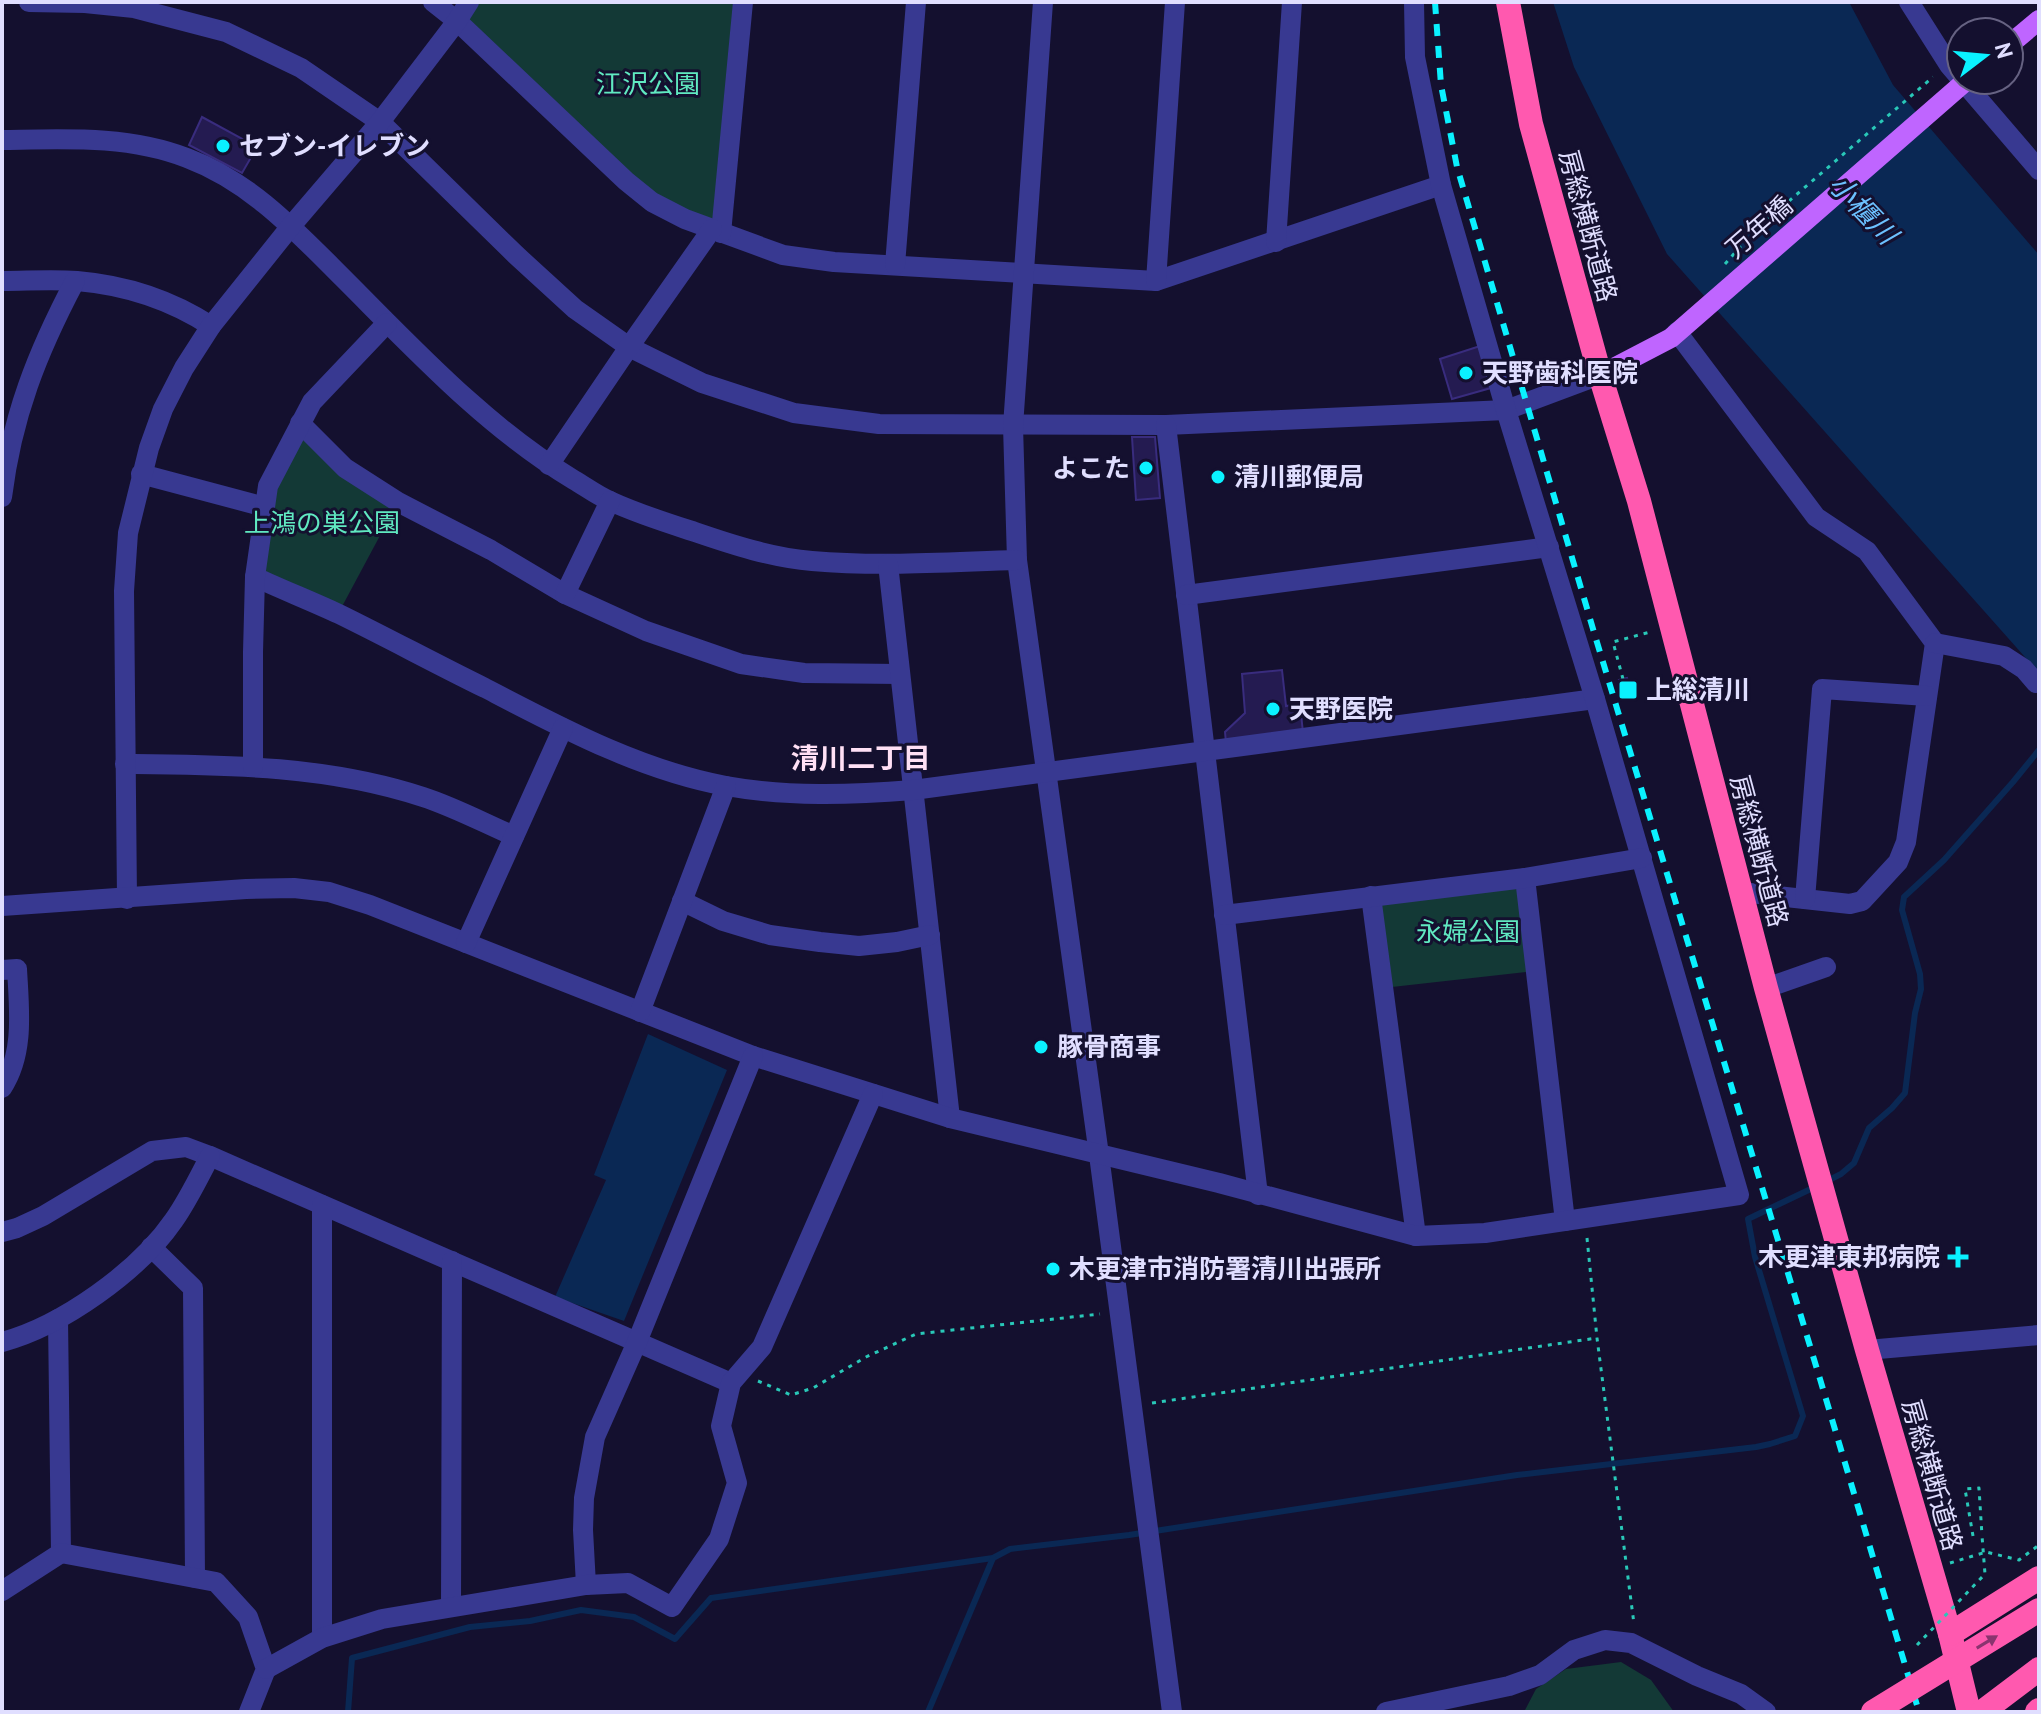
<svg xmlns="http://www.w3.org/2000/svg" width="2041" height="1714" font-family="'PT Sans','Noto Sans JP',sans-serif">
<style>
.green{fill:#133936}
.water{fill:#0a2854}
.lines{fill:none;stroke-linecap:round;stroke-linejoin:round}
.stream{stroke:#0a2854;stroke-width:6}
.building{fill:#241b51;stroke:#392c7e;stroke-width:2}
.path{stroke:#29c8b8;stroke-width:3;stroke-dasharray:4 6;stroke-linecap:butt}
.minor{stroke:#383991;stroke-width:20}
.major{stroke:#bf65ff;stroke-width:20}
.highway{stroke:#ff59af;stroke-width:24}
.rail{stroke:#0af1ff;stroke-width:6;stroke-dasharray:12 10;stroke-linecap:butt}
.path-bridge{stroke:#29c8b8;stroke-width:3;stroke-dasharray:4 6;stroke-linecap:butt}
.highway-bridge{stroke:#ff59af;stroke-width:24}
.oneway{fill:#8a346f}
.poi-dot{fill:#0af1ff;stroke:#14102f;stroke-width:3}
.labels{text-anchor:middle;stroke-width:6;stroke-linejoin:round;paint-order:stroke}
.park-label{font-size:26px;fill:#60e9c1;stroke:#14102f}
.poi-label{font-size:26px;font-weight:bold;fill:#e0deff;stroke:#14102f;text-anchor:start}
.street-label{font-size:26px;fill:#e0deff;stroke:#14102f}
.water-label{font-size:28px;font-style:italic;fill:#6cc1ff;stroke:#14102f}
.neighbourhood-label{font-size:28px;font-weight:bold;fill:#ffe0f5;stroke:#14102f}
</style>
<rect width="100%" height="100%" fill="#14102f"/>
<!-- green -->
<g class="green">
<path d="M466,2H740L712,229L652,202L457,21Z"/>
<path d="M300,423L398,502L338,614L255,577L263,517Z"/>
<path d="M1525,878L1536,971L1383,988L1371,896Z"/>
<path d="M1621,1662L1651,1680L1674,1712H1524L1536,1689L1566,1669Z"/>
</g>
<!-- water -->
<g class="water">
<path d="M1553,2H1849L1893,85L2039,255V673L1667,254L1574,67Z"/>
<path d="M648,1034L727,1070L624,1321L555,1297L606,1180L594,1175Z"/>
</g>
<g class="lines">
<!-- stream -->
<g class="stream">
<path d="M1827,1181L1841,1174L1854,1163L1869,1128L1892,1108L1905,1093L1915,1013L1921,989L1920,974L1902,910L1904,897L1944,860L2013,782L2039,750"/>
<path d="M348,1712L352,1658L470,1627L530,1621L581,1610L634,1617L675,1639L711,1598L993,1558L1010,1549L1129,1535L1517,1475L1756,1447L1770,1444L1795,1436L1803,1416L1755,1257L1748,1219L1817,1186"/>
<path d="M928,1712L993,1558"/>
</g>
</g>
<!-- building -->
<g class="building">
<path d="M202,117L257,147L242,173L189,145Z"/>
<path d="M1480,346L1491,388L1452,399L1440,359Z"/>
<path d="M1132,437H1155L1160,498L1136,500Z"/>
<path d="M1282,670L1286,706L1300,704L1303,733L1226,743L1225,732L1245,713L1242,674Z"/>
<path d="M1627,678L1632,696L1624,699L1619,680Z"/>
</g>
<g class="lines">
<!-- path -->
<g class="path">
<path d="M1725,264L1753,232L1933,77"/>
<path d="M1623,679L1613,642L1650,632"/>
<path d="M1587,1238L1597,1338L1634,1624"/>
<path d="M758,1381L791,1395L813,1388L866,1357L916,1334L1100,1314"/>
<path d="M1152,1403L1597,1338"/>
<path d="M1973,1536L1965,1489L1979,1488L1982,1536"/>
<path d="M1950,1563L1986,1552L2019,1560L2039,1545"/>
</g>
<!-- minor -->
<g class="minor">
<path d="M29,2L85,3L134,8L226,32L301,68L380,122L516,255L575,309L629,347L702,383L794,413L879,424L1166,425L1506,410L1600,375"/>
<path d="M433,2L457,21L626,181L652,202L685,219L783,255L834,262L1156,281L1441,185"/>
<path d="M1043,2L1013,426L1017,560L1099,1155L1172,1712"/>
<path d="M1909,2L1949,65L2039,170"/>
<path d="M2,140C64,139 128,135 187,158C251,182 296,231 343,278C415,350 486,427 574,480C586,487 598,496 610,501C638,514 667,523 695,532C733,545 773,558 812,561C881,567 949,562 1017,560"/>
<path d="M721,233L743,2"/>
<path d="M1276,242L1292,2"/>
<path d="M895,265L916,2"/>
<path d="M2,281C27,281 52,279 77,281C124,285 171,300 211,326"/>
<path d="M1156,281L1175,2"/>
<path d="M1677,332L1816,517L1867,551L1935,643L1906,842L1898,862L1862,901L1850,904L1741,892"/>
<path d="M300,423L345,468L398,502L491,550L565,594L646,631L741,664L804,673L900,674"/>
<path d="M1166,425L1258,1195"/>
<path d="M549,465L629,347L712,229"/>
<path d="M141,474L265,507"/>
<path d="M2,497C12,416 37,353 75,281"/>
<path d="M888,564L950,1118"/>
<path d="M255,577C283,590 311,601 339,614C388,638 436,664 485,688C562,728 640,770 726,786C787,797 851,795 913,790L1595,699"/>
<path d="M565,594L610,501"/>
<path d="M1186,595L1549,547"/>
<path d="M1935,643L2004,656L2024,669L2036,683"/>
<path d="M125,764C225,765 326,765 423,797C454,807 484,823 514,836"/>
<path d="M253,767V652L255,577L268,486L312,402L387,323"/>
<path d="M1525,878L1565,1221"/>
<path d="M1371,896L1416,1236"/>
<path d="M127,899L124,591L128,533L149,448L163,409L184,368L211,326L291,226L380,122L457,21L469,2"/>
<path d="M1805,899L1822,689L1927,696"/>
<path d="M682,901L723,921L770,935L820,942L859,946L897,942L930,935"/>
<path d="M2,906L246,889L294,888L329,892L370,905L753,1056L950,1118L1219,1183L1416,1236L1485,1233L1739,1195L1595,699L1506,410L1441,185L1415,57L1414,2"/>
<path d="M1224,915L1525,878L1642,858"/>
<path d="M466,943L563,728"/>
<path d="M2,970L17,969C19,1008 25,1053 2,1088"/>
<path d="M1766,988L1826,967"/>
<path d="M640,1012L726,786"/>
<path d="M2,1232L17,1228L43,1216L152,1151L186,1147L210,1156L731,1383"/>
<path d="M151,1247L193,1288L195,1578"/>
<path d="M58,1319L61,1553"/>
<path d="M2,1342C62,1326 139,1271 174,1220C188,1200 199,1177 210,1156"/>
<path d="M1867,1350L2039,1335"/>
<path d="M586,1585L583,1530L584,1498L595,1437L637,1342L753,1056"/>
<path d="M2,1591L61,1553L216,1582L248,1617L266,1669L249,1712"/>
<path d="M451,1607L452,1261"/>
<path d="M322,1638V1205"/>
<path d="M266,1669L322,1638L382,1619L586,1585L628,1583L672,1607L719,1539L737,1483L721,1426L731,1383L762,1347L873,1094"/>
<path d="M1386,1712L1509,1686L1540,1675L1574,1650L1605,1640L1631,1643L1697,1676L1741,1694L1766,1712"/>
</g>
<!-- major -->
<g class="major">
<path d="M2009,45L2039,20"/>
<path d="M1600,375L1671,338L1967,80"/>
</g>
<!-- highway -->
<g class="highway">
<path d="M1508,2L1531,124L1600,375L1639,501L1766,988L1867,1350L1950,1634L1969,1712"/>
<path d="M1950,1634L2039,1578"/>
<path d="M1982,1712L2039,1669"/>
<path d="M2037,1712L2039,1710"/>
</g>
<!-- rail -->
<path class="rail" d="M1435,2L1441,85L1457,167L1596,639L1820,1379L1919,1712"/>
<!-- path-bridge -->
<path class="path-bridge" d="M1917,1645L1985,1574L1982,1536"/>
<!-- highway-bridge -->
<path class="highway-bridge" d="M1873,1712L2039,1610"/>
</g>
<!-- one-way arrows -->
<defs><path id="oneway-solid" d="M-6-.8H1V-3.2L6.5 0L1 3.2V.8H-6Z" transform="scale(2)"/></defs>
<use class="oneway" href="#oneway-solid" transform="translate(1987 1642) rotate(-31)"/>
<!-- markers -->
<g class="poi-dot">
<circle cx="223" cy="146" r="8"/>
<circle cx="1466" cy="373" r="8"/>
<circle cx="1146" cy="468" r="8"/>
<circle cx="1218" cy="477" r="8"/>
<rect x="1618" y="680" width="20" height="20" rx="4"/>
<circle cx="1273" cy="709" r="8"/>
<circle cx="1041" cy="1047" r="8"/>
<path d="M1954 1245h8v8h8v8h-8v8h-8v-8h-8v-8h8z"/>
<circle cx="1053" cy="1269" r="8"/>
</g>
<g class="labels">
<!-- park labels -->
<g class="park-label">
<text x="648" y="93">江沢公園</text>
<text x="322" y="532">上鴻の巣公園</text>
<text x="1468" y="941">永婦公園</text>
</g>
<!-- poi labels -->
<g class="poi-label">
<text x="239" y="155">セブン-イレブン</text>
<text x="1482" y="382">天野歯科医院</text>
<text x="1130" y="477" text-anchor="end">よこた</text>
<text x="1234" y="486">清川郵便局</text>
<text x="1646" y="699">上総清川</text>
<text x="1289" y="718">天野医院</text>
<text x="1057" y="1056">豚骨商事</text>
<text x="1940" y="1266" text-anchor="end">木更津東邦病院</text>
<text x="1069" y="1278">木更津市消防署清川出張所</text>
</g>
<!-- street labels -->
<g class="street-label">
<text transform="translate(1588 226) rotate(75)" y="9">房総横断道路</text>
<text transform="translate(1759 227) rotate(-41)" y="9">万年橋</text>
<text transform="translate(1759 851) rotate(75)" y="9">房総横断道路</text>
<text transform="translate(1932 1475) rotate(74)" y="9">房総横断道路</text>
</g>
<!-- water labels -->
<g class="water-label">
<text transform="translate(1863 209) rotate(46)" y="10">小櫃川</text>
</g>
<!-- neighbourhood labels -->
<g class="neighbourhood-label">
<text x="861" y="768">清川二丁目</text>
</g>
</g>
<!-- border -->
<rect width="2041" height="1714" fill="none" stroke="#e0deff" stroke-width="8"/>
<!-- north arrow -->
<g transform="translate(1985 56) rotate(74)"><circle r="38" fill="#14102f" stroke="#666282" stroke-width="2"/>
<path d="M0-6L14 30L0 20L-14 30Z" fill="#0af1ff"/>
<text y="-12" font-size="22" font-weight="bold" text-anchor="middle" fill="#e0deff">N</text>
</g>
</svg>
